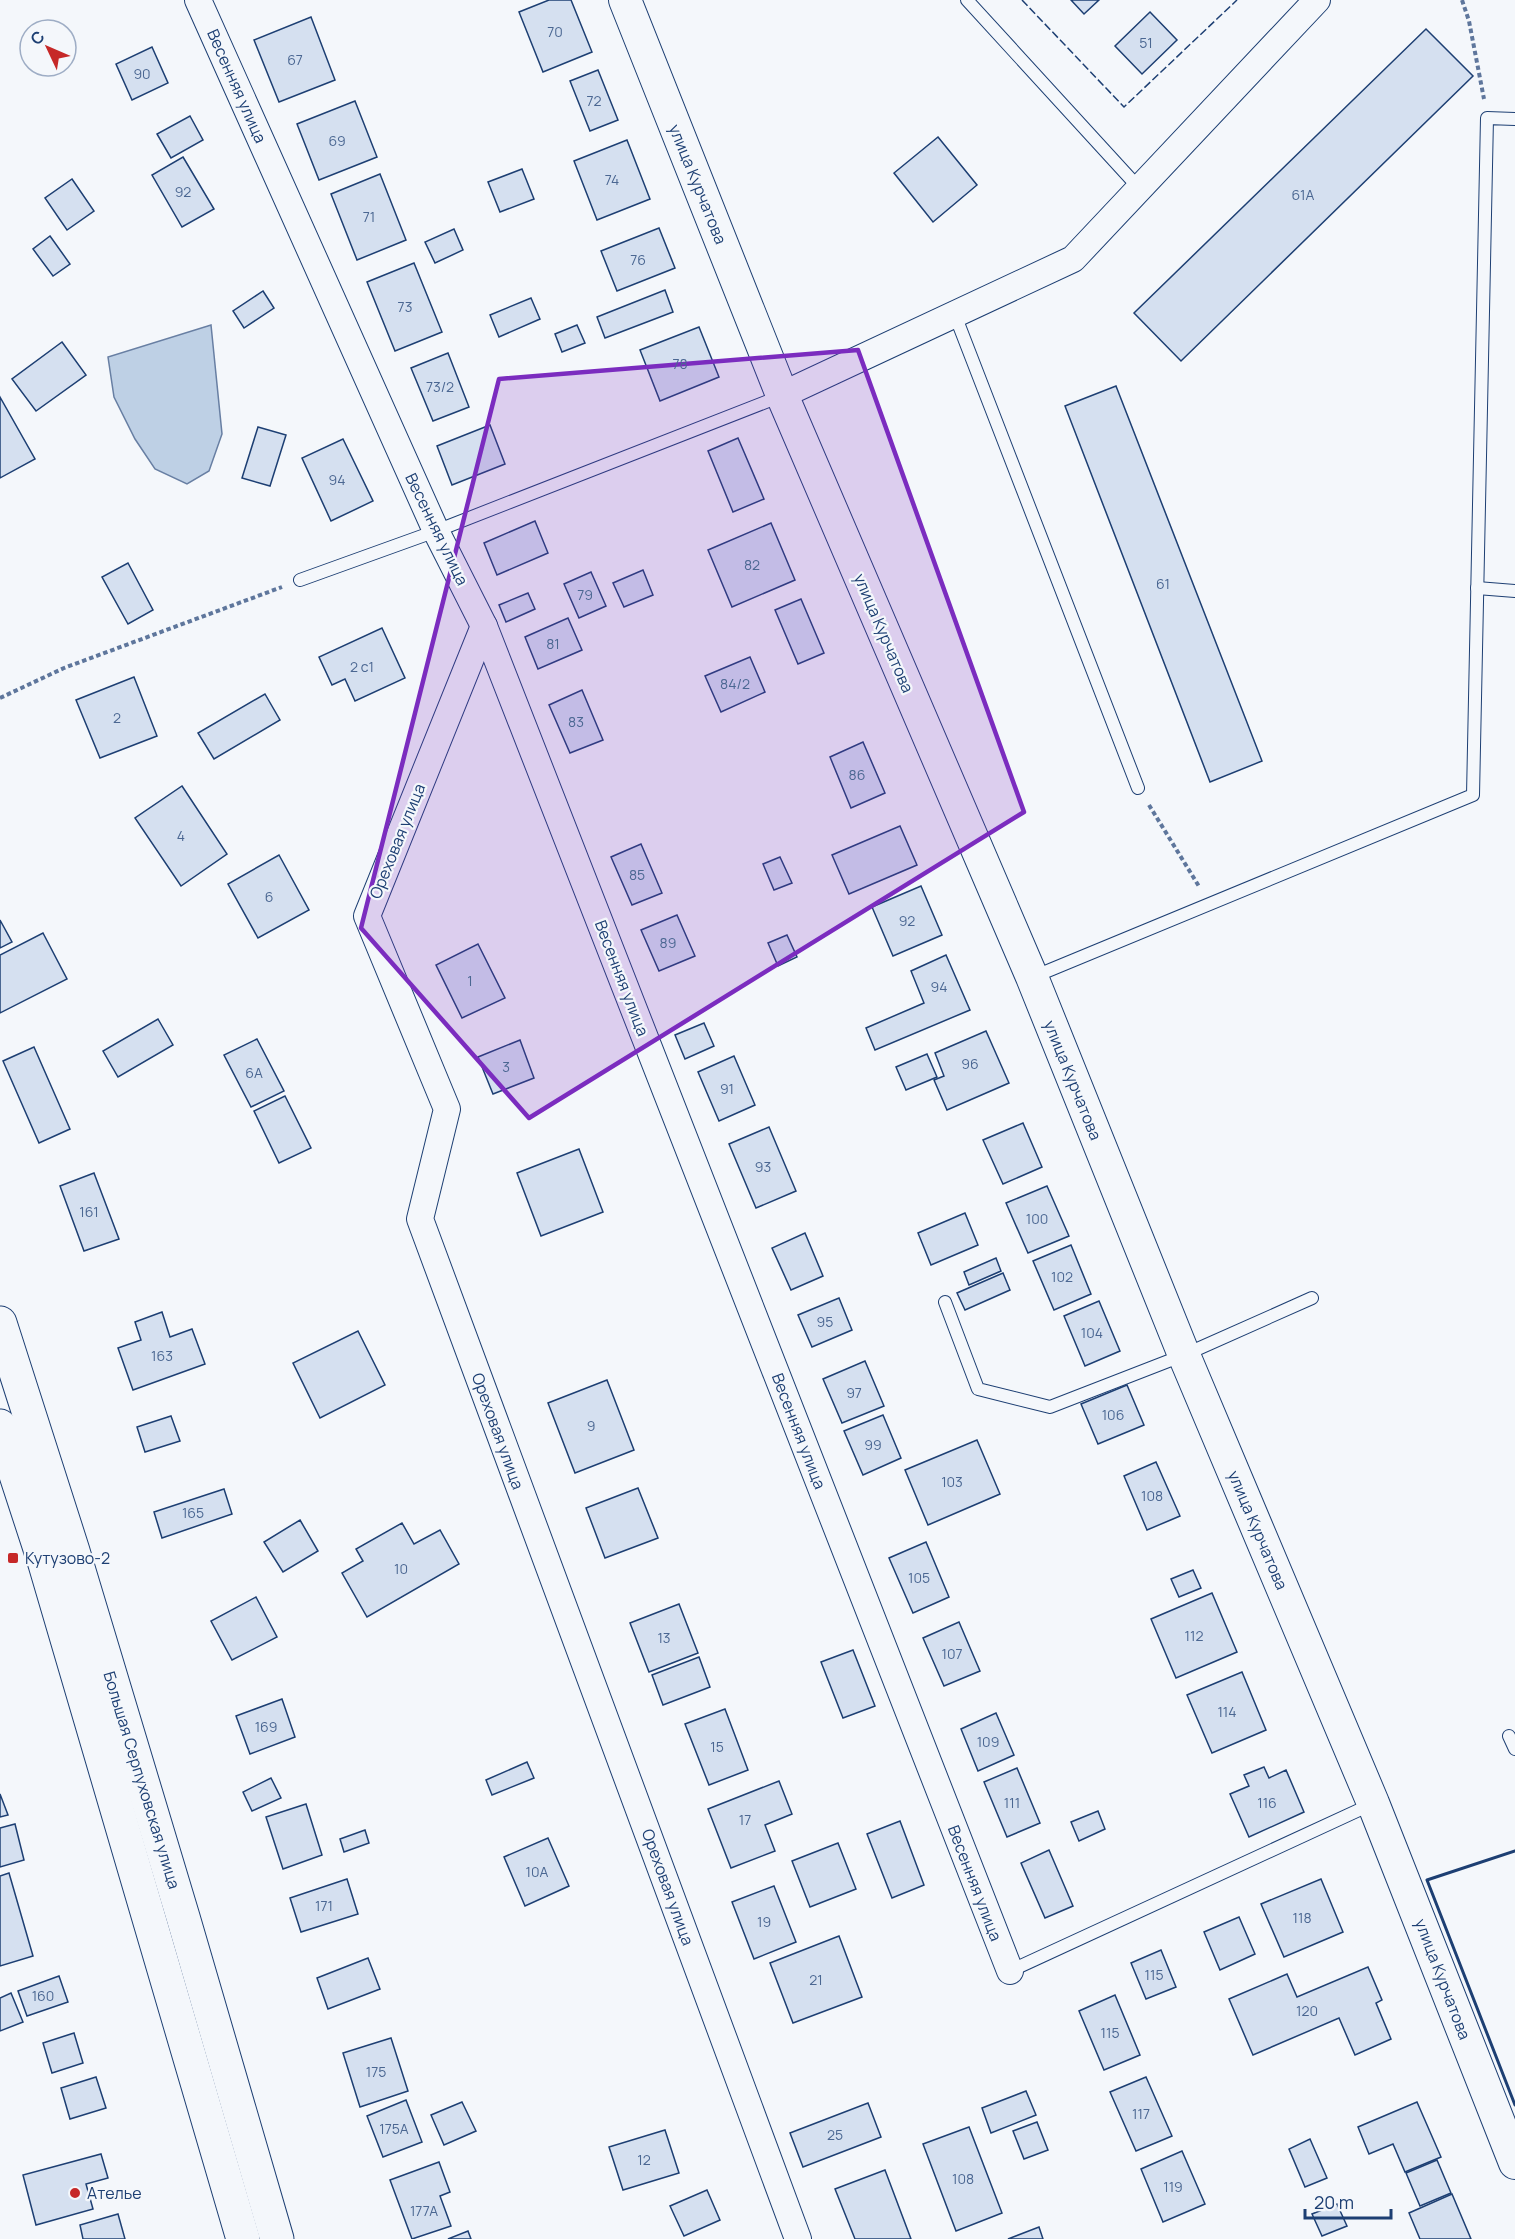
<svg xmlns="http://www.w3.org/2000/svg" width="1515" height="2239" font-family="Manrope,sans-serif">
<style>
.water{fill:#bed0e5;stroke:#687fa3;stroke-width:1.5}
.building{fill:#d5e0f0;stroke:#1d3f73;stroke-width:1.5}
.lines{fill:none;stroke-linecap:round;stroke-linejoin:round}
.service-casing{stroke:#1d3f73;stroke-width:14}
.minor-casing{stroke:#1d3f73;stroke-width:28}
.tertiary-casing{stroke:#1d3f73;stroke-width:34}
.primary-casing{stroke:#1d3f73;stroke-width:35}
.path{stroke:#5e769c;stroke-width:4;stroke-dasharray:4.5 3;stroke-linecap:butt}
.service{stroke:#f4f7fb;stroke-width:12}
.minor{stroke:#f4f7fb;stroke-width:26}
.tertiary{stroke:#f4f7fb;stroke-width:32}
.primary{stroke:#f4f7fb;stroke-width:33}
.fence{stroke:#1d3f73;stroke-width:1.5;stroke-dasharray:8 3;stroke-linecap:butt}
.wall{stroke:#1d3f73;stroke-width:3}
.marked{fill:#7b2cbf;fill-opacity:0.2;stroke:#7b2cbf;stroke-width:4.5;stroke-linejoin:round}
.poi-dot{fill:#c62828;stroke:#f4f7fb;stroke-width:2}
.labels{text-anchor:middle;stroke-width:4.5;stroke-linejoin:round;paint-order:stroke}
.number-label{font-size:14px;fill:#4b6792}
.street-label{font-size:16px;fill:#1d3f73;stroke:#f4f7fb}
.poi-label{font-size:16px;fill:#1d3f73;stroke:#f4f7fb;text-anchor:start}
</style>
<rect width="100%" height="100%" fill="#f4f7fb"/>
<!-- water -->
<path class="water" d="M211,325L222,434L209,471L187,484L155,469L135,439L114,397L108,357Z"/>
<!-- building -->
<g class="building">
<path d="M549,0H571L592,52L543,72L519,12Z"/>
<path d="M1071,0H1099L1084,14Z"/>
<path d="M1150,12L1177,40L1142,74L1115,46Z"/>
<path d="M311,17L335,80L279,102L254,40Z"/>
<path d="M1426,29L1473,76L1181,361L1134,313Z"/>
<path d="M152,47L168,83L132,100L116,64Z"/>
<path d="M598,70L618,120L590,131L570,81Z"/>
<path d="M355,101L377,157L319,180L297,124Z"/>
<path d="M190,116L203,140L171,158L157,134Z"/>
<path d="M938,137L977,185L933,222L894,173Z"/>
<path d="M627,140L650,199L597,220L574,161Z"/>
<path d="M183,157L214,209L182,227L152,175Z"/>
<path d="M522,169L534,199L500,212L488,182Z"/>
<path d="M380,174L406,240L357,260L331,194Z"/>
<path d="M72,179L94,211L67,230L45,198Z"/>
<path d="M659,228L675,268L617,291L601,251Z"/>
<path d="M454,229L463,250L435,263L425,242Z"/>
<path d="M50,236L70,264L53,276L33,249Z"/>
<path d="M414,263L442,332L395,351L367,282Z"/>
<path d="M665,290L673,312L605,338L597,317Z"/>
<path d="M263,291L274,308L244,328L233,311Z"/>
<path d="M531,298L540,319L499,337L490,315Z"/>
<path d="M577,325L585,343L562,352L555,334Z"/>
<path d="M699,327L719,377L660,401L640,350Z"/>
<path d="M62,342L86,375L36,411L12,379Z"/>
<path d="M448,353L469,407L433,421L411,368Z"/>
<path d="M1116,386L1262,761L1210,782L1065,406Z"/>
<path d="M0,397L35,459L0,478Z"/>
<path d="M490,425L505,464L452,485L437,446Z"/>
<path d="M258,427L286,435L270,486L242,478Z"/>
<path d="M738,438L764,499L733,512L708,451Z"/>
<path d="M343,439L373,501L331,521L302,458Z"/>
<path d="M535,521L548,553L497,575L484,543Z"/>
<path d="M771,523L795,580L732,607L708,550Z"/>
<path d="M128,563L153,610L128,624L102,577Z"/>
<path d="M643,570L653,595L624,607L613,583Z"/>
<path d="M591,572L606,606L579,618L564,584Z"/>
<path d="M528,593L535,609L506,622L499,605Z"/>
<path d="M801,599L824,653L798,664L775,610Z"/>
<path d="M568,618L582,650L538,669L525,637Z"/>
<path d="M382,628L405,678L355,701L345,679L332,685L319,657Z"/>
<path d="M750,657L765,692L721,712L705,676Z"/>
<path d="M134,677L157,736L100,758L76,700Z"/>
<path d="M582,690L603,740L570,753L549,705Z"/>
<path d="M265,694L280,720L214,759L198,733Z"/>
<path d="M863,742L885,793L851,808L830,757Z"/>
<path d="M182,786L227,854L181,886L135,818Z"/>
<path d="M900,826L917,865L849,894L832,855Z"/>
<path d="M641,844L662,893L632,905L611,857Z"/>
<path d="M279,855L309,910L258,938L228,884Z"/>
<path d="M780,857L792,883L774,890L763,864Z"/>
<path d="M921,886L942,935L893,956L872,907Z"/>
<path d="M677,915L695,956L659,971L641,930Z"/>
<path d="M0,920L12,942L0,948Z"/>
<path d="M43,933L67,979L0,1013V955Z"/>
<path d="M787,935L797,957L778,966L768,943Z"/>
<path d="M478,944L505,998L462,1018L436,965Z"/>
<path d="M946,955L970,1010L875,1050L866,1028L924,1003L911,971Z"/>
<path d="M158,1019L173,1045L118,1077L103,1051Z"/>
<path d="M704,1023L714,1046L685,1059L675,1035Z"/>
<path d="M986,1031L1009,1083L947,1110L934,1080L944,1076L935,1053Z"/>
<path d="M257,1039L284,1091L251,1107L224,1055Z"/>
<path d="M520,1040L534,1078L493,1094L478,1057Z"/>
<path d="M34,1047L70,1129L39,1143L3,1061Z"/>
<path d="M927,1054L937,1077L906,1090L896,1067Z"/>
<path d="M734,1056L755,1105L719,1121L698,1072Z"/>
<path d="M285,1096L311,1148L279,1163L254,1111Z"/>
<path d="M1023,1123L1042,1167L1003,1184L983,1140Z"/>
<path d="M769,1127L796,1191L756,1208L729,1144Z"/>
<path d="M579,1149L603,1212L541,1236L517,1173Z"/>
<path d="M94,1173L119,1239L84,1251L60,1186Z"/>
<path d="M1047,1186L1069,1236L1028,1253L1006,1203Z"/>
<path d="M965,1213L978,1245L931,1265L918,1233Z"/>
<path d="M805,1233L823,1276L791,1290L772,1248Z"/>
<path d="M1071,1245L1091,1294L1054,1310L1033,1261Z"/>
<path d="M996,1258L1001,1271L969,1285L964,1272Z"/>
<path d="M1003,1273L1010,1290L965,1310L957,1293Z"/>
<path d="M839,1298L852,1330L812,1347L798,1315Z"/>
<path d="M1099,1301L1120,1351L1085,1366L1064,1316Z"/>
<path d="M162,1312L170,1337L192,1329L205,1364L133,1390L118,1348L141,1340L135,1322Z"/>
<path d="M358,1331L385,1385L320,1418L293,1363Z"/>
<path d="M865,1361L884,1406L842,1423L823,1379Z"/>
<path d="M607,1380L634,1450L575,1473L548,1403Z"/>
<path d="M1127,1385L1144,1425L1098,1444L1081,1404Z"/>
<path d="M883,1415L901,1458L863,1475L844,1431Z"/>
<path d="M171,1416L180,1441L145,1452L137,1427Z"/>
<path d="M977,1440L1000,1494L928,1525L905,1470Z"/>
<path d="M1156,1462L1180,1516L1147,1530L1124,1476Z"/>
<path d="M638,1488L658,1538L605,1558L586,1508Z"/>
<path d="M224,1489L232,1514L162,1538L154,1512Z"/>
<path d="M300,1520L318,1551L283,1572L264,1542Z"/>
<path d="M402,1523L414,1544L440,1530L459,1564L367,1617L342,1573L363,1561L356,1549Z"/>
<path d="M926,1542L949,1597L913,1613L889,1558Z"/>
<path d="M1193,1570L1201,1588L1179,1597L1171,1579Z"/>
<path d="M1212,1593L1237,1652L1176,1678L1151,1619Z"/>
<path d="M256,1597L277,1637L232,1660L211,1621Z"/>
<path d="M679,1604L698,1653L649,1672L630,1623Z"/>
<path d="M959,1622L980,1671L944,1686L923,1638Z"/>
<path d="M853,1650L875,1706L843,1718L821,1662Z"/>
<path d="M699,1657L710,1687L663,1705L652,1675Z"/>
<path d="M1242,1672L1266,1730L1212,1753L1187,1695Z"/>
<path d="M282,1699L295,1737L250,1754L236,1716Z"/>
<path d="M725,1709L748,1770L709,1785L685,1724Z"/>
<path d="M996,1713L1014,1755L978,1771L961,1729Z"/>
<path d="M527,1762L534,1778L492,1795L486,1780Z"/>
<path d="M1264,1767L1269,1778L1286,1770L1304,1812L1249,1837L1230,1794L1249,1786L1244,1775Z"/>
<path d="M1017,1768L1040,1823L1007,1837L984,1782Z"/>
<path d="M271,1778L281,1798L252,1811L243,1792Z"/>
<path d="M779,1781L792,1814L765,1825L775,1851L731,1868L708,1809Z"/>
<path d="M0,1794L8,1815L0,1817Z"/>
<path d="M306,1804L322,1855L283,1869L266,1817Z"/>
<path d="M1098,1811L1105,1829L1079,1841L1071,1822Z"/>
<path d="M900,1821L924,1885L892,1898L867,1834Z"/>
<path d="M15,1824L24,1860L0,1867V1828Z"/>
<path d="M365,1830L369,1843L344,1852L340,1839Z"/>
<path d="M548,1838L569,1886L525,1906L504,1857Z"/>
<path d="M838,1843L856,1889L810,1907L792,1861Z"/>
<path d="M1049,1850L1073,1906L1045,1918L1021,1863Z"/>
<path d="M9,1873L33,1956L0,1966V1876Z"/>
<path d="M347,1879L358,1914L301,1932L290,1898Z"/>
<path d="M1321,1879L1343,1932L1284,1957L1261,1904Z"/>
<path d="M774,1886L796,1942L754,1959L732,1902Z"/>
<path d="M1239,1917L1255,1954L1220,1970L1204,1932Z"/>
<path d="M839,1936L862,1997L793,2023L770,1963Z"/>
<path d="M1161,1950L1176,1987L1146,1999L1131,1963Z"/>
<path d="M368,1958L380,1989L328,2009L317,1978Z"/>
<path d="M1368,1967L1382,2000L1376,2003L1391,2039L1355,2055L1339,2018L1253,2055L1229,1999L1287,1974L1297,1997Z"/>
<path d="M59,1976L68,2002L27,2016L18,1991Z"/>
<path d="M11,1993L23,2022L0,2031V1998Z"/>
<path d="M1115,1995L1140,2055L1104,2070L1079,2011Z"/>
<path d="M74,2033L83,2063L52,2073L43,2043Z"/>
<path d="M391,2038L408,2091L360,2107L343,2053Z"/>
<path d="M96,2077L106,2108L70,2119L61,2088Z"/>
<path d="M1146,2077L1172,2136L1136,2151L1110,2092Z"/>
<path d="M1026,2091L1036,2115L991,2133L982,2108Z"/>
<path d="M406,2100L422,2142L383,2157L367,2116Z"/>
<path d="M462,2102L476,2131L444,2145L431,2115Z"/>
<path d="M1417,2102L1441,2157L1405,2172L1393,2144L1369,2154L1358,2127Z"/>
<path d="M868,2103L881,2137L803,2167L790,2133Z"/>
<path d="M1037,2122L1048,2150L1024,2159L1013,2131Z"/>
<path d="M969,2127L1002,2213L956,2231L923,2144Z"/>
<path d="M665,2130L679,2173L623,2190L609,2147Z"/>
<path d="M1310,2139L1327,2178L1305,2187L1289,2149Z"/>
<path d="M1182,2151L1205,2204L1163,2222L1141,2169Z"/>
<path d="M101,2154L108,2178L86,2184L93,2209L36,2225L23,2175Z"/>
<path d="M1437,2160L1451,2193L1420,2206L1406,2173Z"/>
<path d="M439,2162L450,2192L440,2196L451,2226L412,2239L390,2180Z"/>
<path d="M885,2170L911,2239H855L835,2189Z"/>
<path d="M707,2190L720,2220L684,2236L670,2206Z"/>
<path d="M1452,2194L1471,2239H1420L1409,2213Z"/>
<path d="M1337,2204L1347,2226L1322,2236L1312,2214Z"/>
<path d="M118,2214L125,2239H83L80,2225Z"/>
<path d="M1039,2227L1043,2239H1008Z"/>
<path d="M468,2231L471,2239H448Z"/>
</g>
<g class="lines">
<defs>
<g id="service">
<path d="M967,0L1139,188"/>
<path d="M955,315L1138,788"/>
<path d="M300,580L436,531L781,396"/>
<path d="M1477,588L1515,591"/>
<path d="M1033,977L1473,795L1487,118L1515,119"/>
<path d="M945,1302L978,1389L1050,1407L1184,1355L1312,1298"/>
<path d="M1509,1736L1515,1749"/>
<path d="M1010,1971L1372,1804"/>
</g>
<g id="minor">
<path d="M198,0L436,531L484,626L1010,1971"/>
<path d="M782,395L1073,259L1317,0"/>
<path d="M484,626L367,916L447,1109L420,1219L798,2239"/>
</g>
<path id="tertiary" d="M625,0L782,395L1032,977L1184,1355L1373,1803L1515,2163"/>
<g id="primary">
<path d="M0,1323L73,1551L183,1917L277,2239"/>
<path d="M0,1426L45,1564L243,2239"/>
</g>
</defs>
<!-- service casing -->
<use href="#service" class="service-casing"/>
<!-- minor casing -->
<use href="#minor" class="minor-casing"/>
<!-- tertiary casing -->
<use href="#tertiary" class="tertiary-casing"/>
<!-- primary casing -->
<use href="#primary" class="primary-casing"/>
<!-- path -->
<g class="path">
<path d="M1462,0L1469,21L1484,99"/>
<path d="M0,698L64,668L282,587"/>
<path d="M1149,805L1200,888"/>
</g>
<!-- service -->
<use href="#service" class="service"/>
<!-- minor -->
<use href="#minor" class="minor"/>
<!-- tertiary -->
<use href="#tertiary" class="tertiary"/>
<!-- primary -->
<use href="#primary" class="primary"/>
<!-- fence -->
<path class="fence" d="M1022,0L1124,107L1237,0"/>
<!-- wall -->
<path class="wall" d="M1515,1851L1427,1880L1515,2105"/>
</g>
<!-- marked area -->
<path class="marked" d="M858,350L1024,812L529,1118L361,928L499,379Z"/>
<!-- markers -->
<g class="poi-dot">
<rect x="7" y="1552" width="12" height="12" rx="3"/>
<circle cx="75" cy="2193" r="6"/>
</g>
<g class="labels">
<!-- number labels -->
<g class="number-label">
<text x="555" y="37">70</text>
<text x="1146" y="48">51</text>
<text x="295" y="65">67</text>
<text x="142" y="79">90</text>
<text x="594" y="106">72</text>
<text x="337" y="146">69</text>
<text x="612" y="185">74</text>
<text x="183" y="197">92</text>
<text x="1303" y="200">61А</text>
<text x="369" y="222">71</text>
<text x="638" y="265">76</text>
<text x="405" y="312">73</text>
<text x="680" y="369">78</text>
<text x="440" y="392">73/2</text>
<text x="337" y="485">94</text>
<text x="752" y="570">82</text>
<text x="1163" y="589">61</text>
<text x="585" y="600">79</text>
<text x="553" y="649">81</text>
<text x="362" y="672">2 с1</text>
<text x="735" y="689">84/2</text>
<text x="117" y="723">2</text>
<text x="576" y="727">83</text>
<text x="857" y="780">86</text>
<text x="181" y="841">4</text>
<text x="637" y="880">85</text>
<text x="269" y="902">6</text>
<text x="907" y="926">92</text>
<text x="668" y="948">89</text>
<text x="470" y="986">1</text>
<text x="939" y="992">94</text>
<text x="970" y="1069">96</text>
<text x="506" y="1072">3</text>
<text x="254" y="1078">6А</text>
<text x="727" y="1094">91</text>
<text x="763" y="1172">93</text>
<text x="89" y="1217">161</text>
<text x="1037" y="1224">100</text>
<text x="1062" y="1282">102</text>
<text x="825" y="1327">95</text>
<text x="1092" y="1338">104</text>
<text x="162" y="1361">163</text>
<text x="854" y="1398">97</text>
<text x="1113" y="1420">106</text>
<text x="591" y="1431">9</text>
<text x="873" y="1450">99</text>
<text x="952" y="1487">103</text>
<text x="1152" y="1501">108</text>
<text x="193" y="1518">165</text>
<text x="401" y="1574">10</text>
<text x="919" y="1583">105</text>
<text x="1194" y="1641">112</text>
<text x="664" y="1643">13</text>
<text x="952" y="1659">107</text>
<text x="1227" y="1717">114</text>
<text x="266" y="1732">169</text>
<text x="988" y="1747">109</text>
<text x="717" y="1752">15</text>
<text x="1012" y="1808">111</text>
<text x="1267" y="1808">116</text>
<text x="745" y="1825">17</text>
<text x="537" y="1877">10А</text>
<text x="324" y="1911">171</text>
<text x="1302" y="1923">118</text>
<text x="764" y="1927">19</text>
<text x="1154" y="1980">115</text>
<text x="816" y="1985">21</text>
<text x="43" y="2001">160</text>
<text x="1307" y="2016">120</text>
<text x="1110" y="2038">115</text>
<text x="376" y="2077">175</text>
<text x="1141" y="2119">117</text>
<text x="394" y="2134">175А</text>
<text x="835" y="2140">25</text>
<text x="644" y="2165">12</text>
<text x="963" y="2184">108</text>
<text x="1173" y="2192">119</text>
<text x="424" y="2216">177А</text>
</g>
<!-- street labels -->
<g class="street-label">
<text transform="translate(237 86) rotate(66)" y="6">Весенняя улица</text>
<text transform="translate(698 184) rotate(68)" y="6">улица Курчатова</text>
<text transform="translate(437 529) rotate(64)" y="6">Весенняя улица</text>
<text transform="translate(884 633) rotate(67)" y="6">улица Курчатова</text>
<text transform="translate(397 841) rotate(-68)" y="6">Ореховая улица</text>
<text transform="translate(622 978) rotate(69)" y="6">Весенняя улица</text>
<text transform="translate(1073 1080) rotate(68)" y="6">улица Курчатова</text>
<text transform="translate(498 1431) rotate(70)" y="6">Ореховая улица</text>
<text transform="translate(799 1431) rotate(69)" y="6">Весенняя улица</text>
<text transform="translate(1258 1530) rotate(67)" y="6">улица Курчатова</text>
<text transform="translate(142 1780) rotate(73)" y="6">Большая Серпуховская улица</text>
<text transform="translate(975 1883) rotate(69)" y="6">Весенняя улица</text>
<text transform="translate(668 1887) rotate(70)" y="6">Ореховая улица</text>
<text transform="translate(1443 1979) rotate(69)" y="6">улица Курчатова</text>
</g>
<!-- poi labels -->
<g class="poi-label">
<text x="25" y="1564">Кутузово-2</text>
<text x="87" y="2199">Ателье</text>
</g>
</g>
<!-- north arrow -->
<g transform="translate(48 48) rotate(314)"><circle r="28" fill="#f4f7fb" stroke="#9eadc5" stroke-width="1.5"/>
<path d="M0-4.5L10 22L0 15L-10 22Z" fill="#c62828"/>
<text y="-9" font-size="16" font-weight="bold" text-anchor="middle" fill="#1d3f73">С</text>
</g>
<!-- scale -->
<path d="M1305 2209v9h86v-9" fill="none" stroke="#1d3f73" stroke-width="3"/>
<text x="1314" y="2209" font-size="18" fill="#1d3f73" stroke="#f4f7fb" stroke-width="4.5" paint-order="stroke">20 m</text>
</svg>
